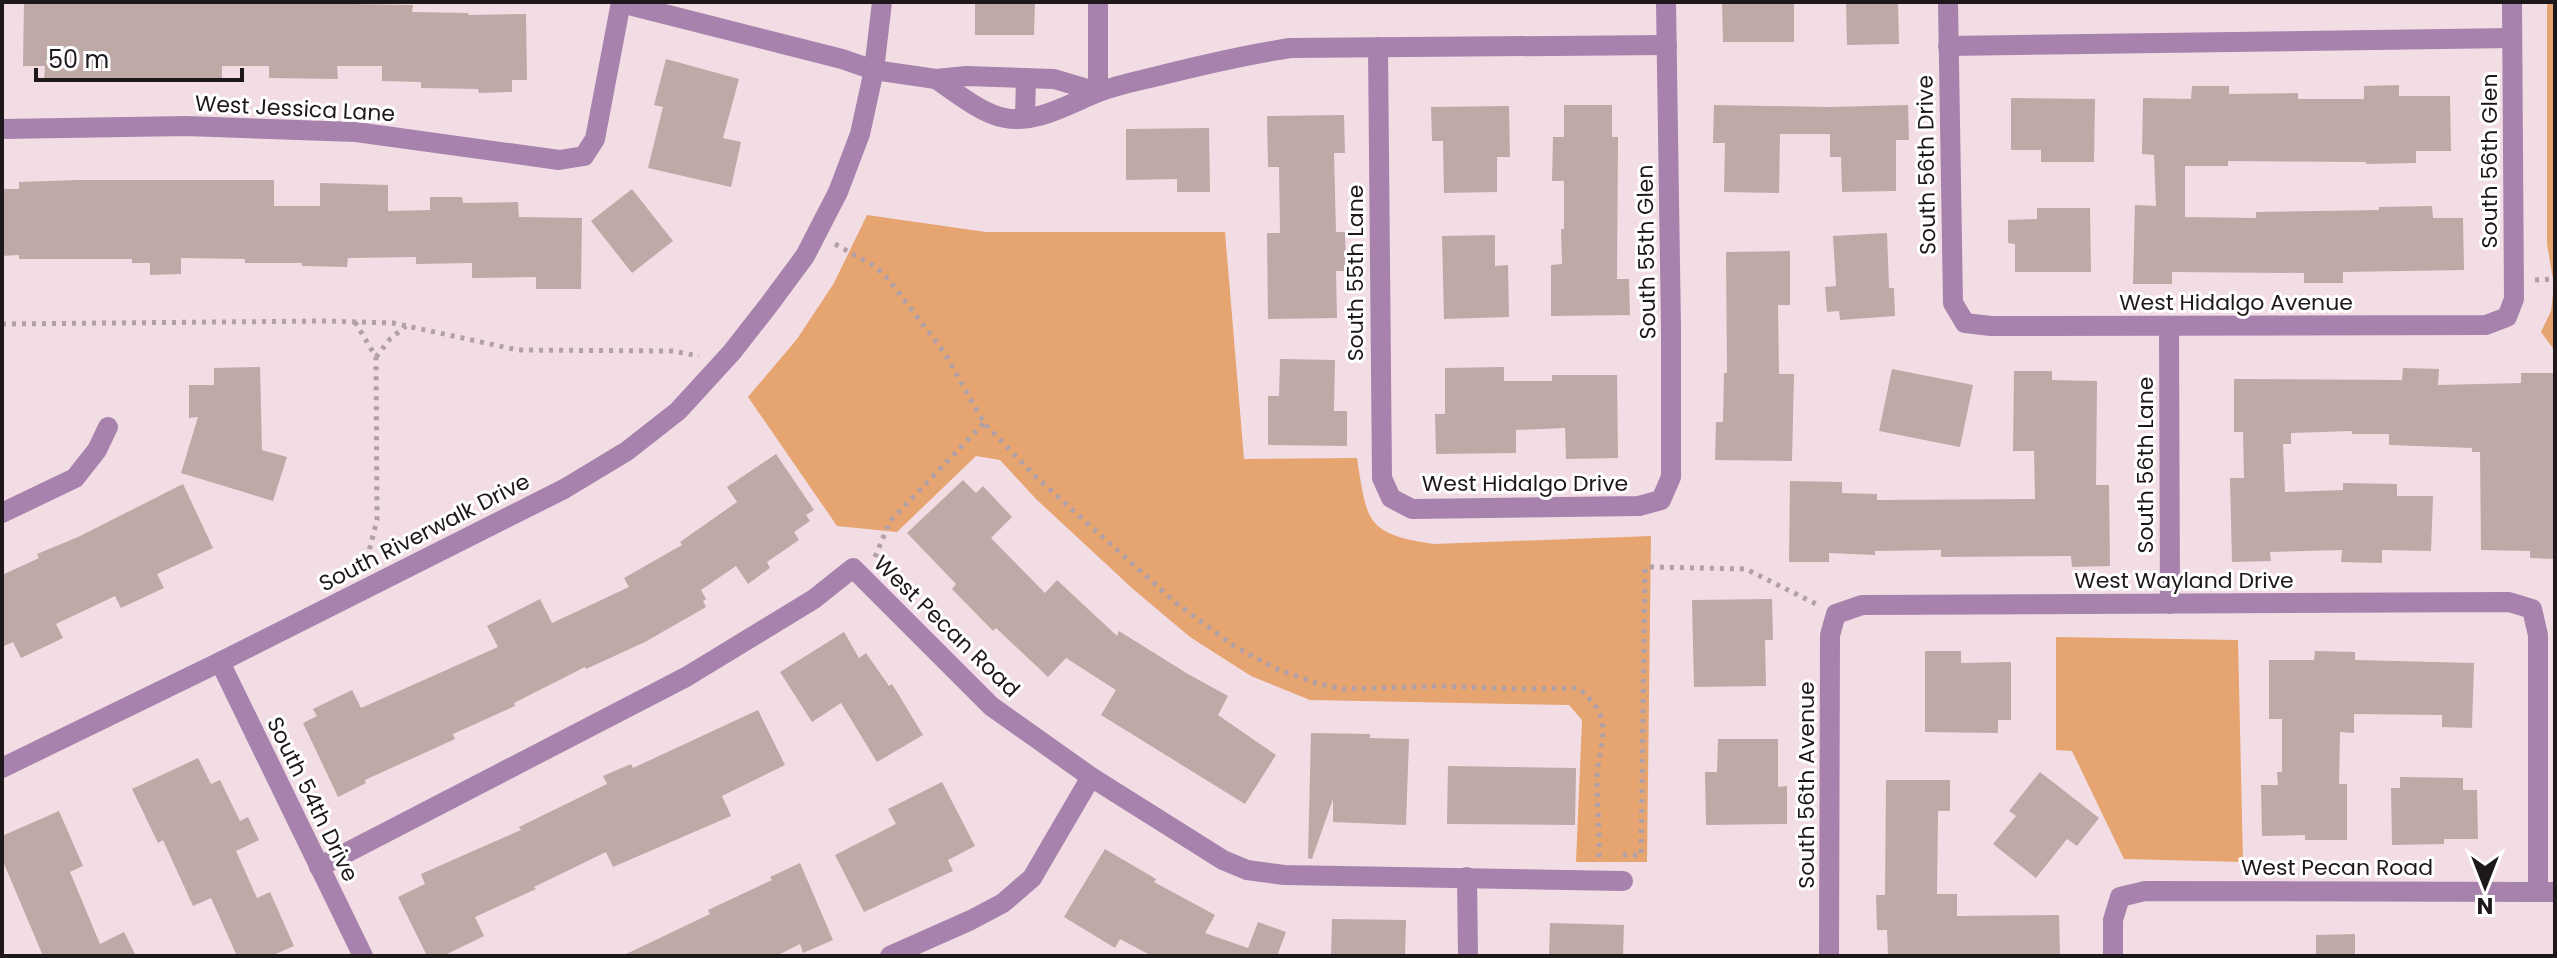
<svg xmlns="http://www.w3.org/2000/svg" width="2557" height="958" font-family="Poppins,sans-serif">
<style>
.green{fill:#e6a471}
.building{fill:#bea9a7}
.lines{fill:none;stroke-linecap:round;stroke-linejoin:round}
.path{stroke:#b1a0a6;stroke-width:5;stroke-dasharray:4 6;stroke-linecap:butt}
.minor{stroke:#a682ad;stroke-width:20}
.labels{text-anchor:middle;stroke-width:6;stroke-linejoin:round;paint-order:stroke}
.street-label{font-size:22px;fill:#1f181b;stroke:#fff}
</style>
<rect width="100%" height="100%" fill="#f2dde4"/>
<!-- green -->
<g class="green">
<path d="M2547,2H2555V351L2541,332L2551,311L2554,285L2547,244Z"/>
<path d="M867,215L986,232H1225L1244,459L1357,458C1367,521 1365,534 1434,544L1651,536L1647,862H1576L1582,720L1569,705L1310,700L1251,676L1190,637L1133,589L1036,499L1000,460L976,456L897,532L837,526L748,397L797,339L834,283Z"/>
<path d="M2056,637L2238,640L2243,862L2124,859L2072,751L2056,750Z"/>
</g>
<!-- building -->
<g class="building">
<path d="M24,2H353V4L413,5L412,12L469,13L468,15L526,14L527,80H512V92L479,93L478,89L421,88V82L382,81V66H337L338,79L269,78V66H222V79H44L45,66H23Z"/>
<path d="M975,2H1035L1034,35H975Z"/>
<path d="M1722,2H1794V42H1723Z"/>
<path d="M1846,2H1898L1899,44L1847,45Z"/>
<path d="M666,59L739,79L723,138L741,142L731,187L648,168L663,107L654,105Z"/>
<path d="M2399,85V96H2450L2451,151H2416V163L2366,164V162L2228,161V166H2185V217L2256,218V212L2379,210V207L2432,206L2433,218H2463L2464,270L2343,272V283H2304V273L2172,272V284H2133L2135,205L2156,206L2154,155L2142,154L2143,98L2191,99L2192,86H2229V94L2298,93V99H2364V86Z"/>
<path d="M2011,98L2095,99L2094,162H2041V150H2011Z"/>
<path d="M1564,105H1612V137H1618L1617,279H1629L1630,315L1551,316V265L1562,264L1561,229H1564V181H1552L1553,137H1564Z"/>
<path d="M1714,105L1829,107L1908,105L1909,140H1896V191L1842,192L1841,157H1830V134H1780L1779,193L1724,192L1725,143H1713Z"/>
<path d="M1509,106L1510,157H1497V192L1444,193L1443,141H1432L1431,107Z"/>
<path d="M1344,115L1345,153H1334L1336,232H1345L1346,271H1336L1337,318L1268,319L1267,233H1280L1279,167H1268L1267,116Z"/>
<path d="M1209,128L1210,192H1177V179L1126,180V129Z"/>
<path d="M77,180H274V206H320V183L388,185V211L430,210V197H462L463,203L518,202L519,217L582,218L581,289H536V277L472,278V263L416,264V257L348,258L347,267L302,266V263H245V259L181,258V274L150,275V263H132V259H19V255L2,256V189H19V182Z"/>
<path d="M632,189L673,241L632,273L591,221Z"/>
<path d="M2037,208H2090L2091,272H2015V244L2008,243V220L2037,219Z"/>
<path d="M1887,233L1889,288H1894L1895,316L1840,320L1839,311L1827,312L1825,287L1836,286L1833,236Z"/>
<path d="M1495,235V266L1508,265L1509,317L1444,319L1442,236Z"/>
<path d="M1790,251V305H1778L1779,374H1794L1792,461L1715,460L1716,422H1723L1724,373H1727L1726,252Z"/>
<path d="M1280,359L1335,360L1334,411H1347V446L1268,445V396H1279Z"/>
<path d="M260,367L262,450L287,457L273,501L181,473L198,417L189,418V385H214V368Z"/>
<path d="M1504,367V381H1552V375H1617L1618,458L1566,459L1565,428L1516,430V453L1436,454L1435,414H1445V368Z"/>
<path d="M2403,368L2439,369L2438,385L2521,383V373H2555V559L2530,558V551L2481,550L2480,452H2472V448L2389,445V434H2352V431L2291,433V444H2283L2285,492L2343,490V483L2397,484V496H2433L2431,551L2382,550V563L2341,562L2342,550L2270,552L2271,561L2232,562L2230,478H2244L2243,432H2234V379L2402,380Z"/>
<path d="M1892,369L1973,385L1960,447L1879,431Z"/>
<path d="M2014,371H2052V380L2097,381L2096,485H2109L2110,566L2072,567L2071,556L1941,557V550L1875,551V555L1829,553V562H1789L1790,481L1842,482V493L1877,494V500L2035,499L2034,451H2013Z"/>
<path d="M776,454L814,510L806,515L810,521L794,532L799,540L767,562L770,568L748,584L736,566L701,590L706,599L703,601L706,607L645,642L586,669L585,667L514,703L515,706L453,734L455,739L365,780L366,783L338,797L303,723L317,716L313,709L352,690L361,708L498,647L487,626L540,599L552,623L629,587L624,578L682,545L680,542L737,502L727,487Z"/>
<path d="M963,480L976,493L983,486L1012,517L991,538L1045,593L1057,580L1117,636L1119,631L1188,674L1228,696L1218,715L1276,755L1245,804L1101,715L1116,690L1066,658L1048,677L996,628L993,631L952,589L956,584L907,533Z"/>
<path d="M183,484L213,548L157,574L164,588L121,608L115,596L56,624L63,638L21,658L13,642L2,647V575L39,558L37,554L78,537Z"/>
<path d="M1772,599L1773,640H1765L1766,686L1694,687L1692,600Z"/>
<path d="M844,632L859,658L866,653L889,686L892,684L923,735L877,762L841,703L812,722L780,672Z"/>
<path d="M1925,651H1961V663L2011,662V720H1998V733L1925,732Z"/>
<path d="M2315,651L2355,652V660L2474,663L2472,728L2442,727V715L2354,714V733L2340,732L2339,784H2347V840H2305V835L2262,836L2261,785H2278L2277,772H2282V719H2269V660H2314Z"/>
<path d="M758,710L785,765L722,796L731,816L613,867L606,852L534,887L536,889L475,917L484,936L443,956H427L398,897L425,884L421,874L521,830L519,827L607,784L603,776L631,764L633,768Z"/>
<path d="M1311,733L1370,734V738L1409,739L1406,825L1333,822V799L1312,859L1308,858Z"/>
<path d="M1718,739H1778V787L1787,786V824L1706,825L1705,772H1717Z"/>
<path d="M198,758L211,784L220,780L240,821L248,817L259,840L236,851L257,898L270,892L294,946L271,956H237L211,898L193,906L163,840L158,843L132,789Z"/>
<path d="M1448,766L1576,768L1575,825L1447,824Z"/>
<path d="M2040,772L2099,818L2077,846L2067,839L2036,878L1993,844L2016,816L2009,811Z"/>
<path d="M2400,777L2463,778V790H2477L2478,839H2444V844L2392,845L2391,788H2400Z"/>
<path d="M1886,780H1950V811H1938L1937,894H1957V916L2059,915L2060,956H1888L1887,930H1877L1876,895H1885Z"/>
<path d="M942,782L975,846L948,860L953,871L864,912L835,855L896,824L888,809Z"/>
<path d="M59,811L83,866L70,872L100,944L124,932L136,956H43L2,859V836Z"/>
<path d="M1105,849L1156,879L1154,882L1215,915L1205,933L1248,948L1258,922L1286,932L1277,956H1152L1120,939L1115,948L1064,917Z"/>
<path d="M800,863L833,940L803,953L800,944L776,956H622L710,914L708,910L772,880L770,877Z"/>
<path d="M1332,919L1406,920L1405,956H1331Z"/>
<path d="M1550,923L1624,925L1623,956H1549Z"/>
<path d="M2355,934V956H2316V935Z"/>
</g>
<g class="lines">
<!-- path -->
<g class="path">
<path d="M835,244L876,267L889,280L944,352L984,423L1036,477L1176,603L1234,646L1277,669L1316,683L1343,689L1439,686L1522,689L1578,688C1618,720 1598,739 1597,781C1597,806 1600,832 1599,858"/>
<path d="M2535,280L2555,279"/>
<path d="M355,322L376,357L377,520L368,555V565"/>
<path d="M2,324L324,321L393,323L518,350L672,351L699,356"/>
<path d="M376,357L390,339L406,326"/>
<path d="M875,557L890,521L984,423"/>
<path d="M1623,855H1641L1645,568L1651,567L1746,569L1818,605"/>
</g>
<!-- minor -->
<g class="minor">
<path d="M1098,2V92"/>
<path d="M1948,2L1953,303L1965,323L1991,326L2486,325L2507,317L2514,299L2512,2"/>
<path d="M621,3L842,59L874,70L936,79L966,76L1054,79L1098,92"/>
<path d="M1948,46L2512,38"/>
<path d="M1378,47L1382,478L1391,498L1412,509L1639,506L1661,500L1671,477V329L1666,2"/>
<path d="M936,79C955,92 982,114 1005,118C1038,124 1070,103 1099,92C1117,85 1138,81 1158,76C1202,65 1245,55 1290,48L1667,45"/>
<path d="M1025,118L1026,78"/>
<path d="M2,129L186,126L356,132L559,160L584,156L595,139L621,2"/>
<path d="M2169,326L2170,604"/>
<path d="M2,513L75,478L97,450L108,427"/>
<path d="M220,662L363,956"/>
<path d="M2,768L220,662L564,489L627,451L678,411L732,352L768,306L805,256L838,192L860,134L874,70L882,2"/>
<path d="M319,867L686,677L814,599L853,568L991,706L1091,777L1223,860L1247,870L1284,875L1623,881"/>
<path d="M1467,877L1468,956"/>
<path d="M890,956L971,920L1003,903L1032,878L1091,777"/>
<path d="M1829,956L1830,635L1836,614L1862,605L2509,602L2532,609L2538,635V892"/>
<path d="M2113,956V920L2120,897L2145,891L2555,892"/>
</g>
</g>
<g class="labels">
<!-- street labels -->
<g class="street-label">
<text transform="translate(295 108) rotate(3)" y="8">West Jessica Lane</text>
<text transform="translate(2489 161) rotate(-90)" y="8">South 56th Glen</text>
<text transform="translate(1926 165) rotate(-91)" y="8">South 56th Drive</text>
<text transform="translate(1646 252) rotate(-91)" y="8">South 55th Glen</text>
<text transform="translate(1355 273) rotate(-90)" y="8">South 55th Lane</text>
<text x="2236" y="310">West Hidalgo Avenue</text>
<text transform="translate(2145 465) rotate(-90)" y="8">South 56th Lane</text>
<text x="1525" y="491">West Hidalgo Drive</text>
<text transform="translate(424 532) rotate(-27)" y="8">South Riverwalk Drive</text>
<text x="2184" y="588">West Wayland Drive</text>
<text transform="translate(947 626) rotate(44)" y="8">West Pecan Road</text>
<text transform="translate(1806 785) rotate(-90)" y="8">South 56th Avenue</text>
<text transform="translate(313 799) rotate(64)" y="8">South 54th Drive</text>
<text x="2337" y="875">West Pecan Road</text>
</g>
</g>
<!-- border -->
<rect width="2557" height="958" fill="none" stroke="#1f181b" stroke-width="8"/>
<!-- north arrow -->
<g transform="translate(2485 886) rotate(180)" stroke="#ffffff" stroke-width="6" paint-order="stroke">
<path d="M0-6L14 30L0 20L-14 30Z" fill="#1f181b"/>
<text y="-12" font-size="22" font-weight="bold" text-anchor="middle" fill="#1f181b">N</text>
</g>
<!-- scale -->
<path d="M36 68v12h206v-12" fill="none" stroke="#1f181b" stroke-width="4"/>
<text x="48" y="68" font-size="24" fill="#1f181b" stroke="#ffffff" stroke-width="6" paint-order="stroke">50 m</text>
</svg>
